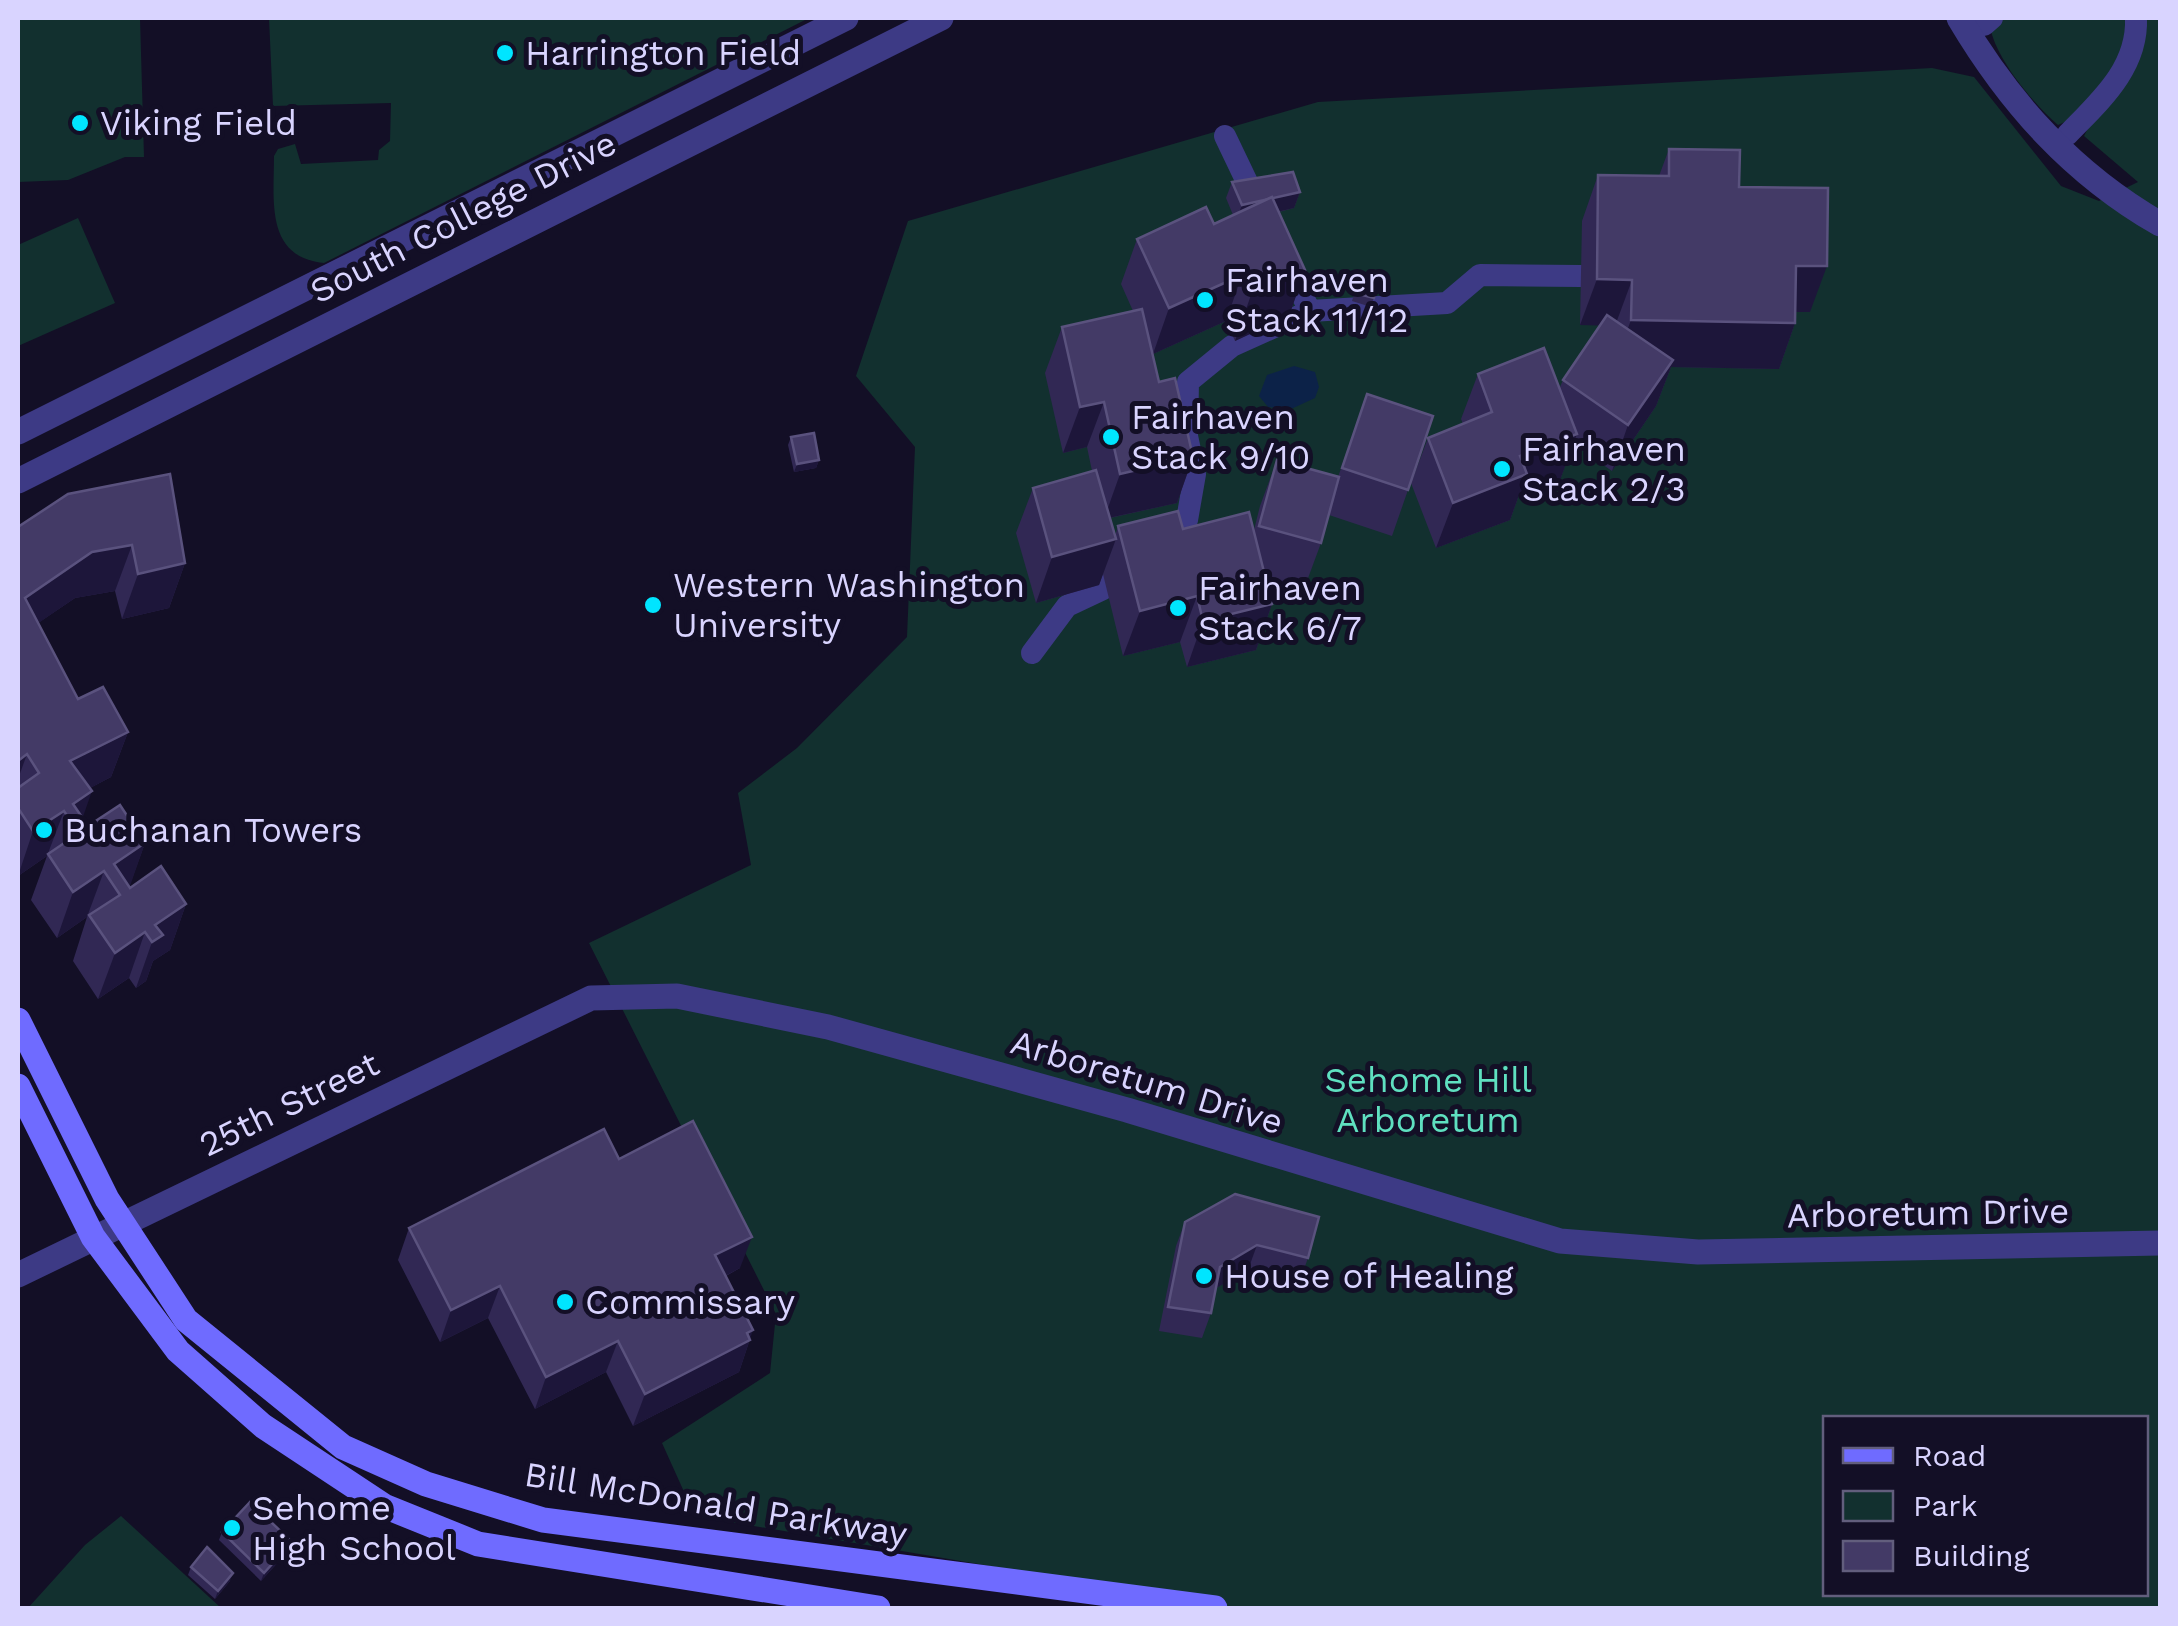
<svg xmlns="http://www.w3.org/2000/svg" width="2178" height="1626" font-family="'Work Sans',sans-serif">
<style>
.green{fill:#12302f;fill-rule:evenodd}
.water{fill:#0c2248}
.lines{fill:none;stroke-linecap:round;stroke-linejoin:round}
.pedestrian{stroke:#3d3a85;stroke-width:22}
.minor{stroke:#3d3a85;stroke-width:25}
.tertiary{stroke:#3d3a85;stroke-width:25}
.secondary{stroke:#6f6bff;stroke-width:25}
.wall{fill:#312854}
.shaded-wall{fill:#1d163a}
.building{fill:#433a66;stroke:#5a527e;stroke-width:2.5}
.poi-dot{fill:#00e5ff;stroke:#130f26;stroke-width:4}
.labels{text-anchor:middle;stroke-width:10;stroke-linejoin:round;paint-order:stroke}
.poi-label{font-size:35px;fill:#d9d4ff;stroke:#130f26;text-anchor:start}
.street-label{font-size:35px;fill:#d9d4ff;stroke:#130f26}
.park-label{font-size:35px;fill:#5fe0c0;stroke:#130f26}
</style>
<rect width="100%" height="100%" fill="#130f26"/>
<!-- green -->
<g class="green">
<path d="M18,18H140L144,157H125L68,180L18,182Z"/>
<path d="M269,18H809L324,263C265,257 274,201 274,156L278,149L295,144L301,164L378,160L379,150L390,141L391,103L273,106Z"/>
<path d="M2002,18H2130C2128,56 2095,111 2058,125C2034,104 1999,63 1991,31Z"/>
<path d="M2144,18H2160V1608H1239L695,1516L662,1443L770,1373L776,1314L589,943L751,865L738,793L797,748L907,637L915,447L856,376L908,221L1318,102L1932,68L1974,77L2061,186L2099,201L2138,182L2084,136ZM1826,1418H2146V1594H1826Z"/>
<path d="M78,218L115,303L18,346V245Z"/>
<path d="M121,1516L221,1608H28L85,1545Z"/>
</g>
<!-- water -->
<path class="water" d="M1294,366L1315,372L1319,387L1315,398L1291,409L1268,407L1259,396L1267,375Z"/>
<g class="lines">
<!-- pedestrian -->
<g class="pedestrian">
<path d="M1984,25L1992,18"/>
<path d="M2068,134C2100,101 2138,68 2136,18"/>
<path d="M1225,136L1258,205"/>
<path d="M1285,261L1310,311L1447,303L1480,275L1581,276"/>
<path d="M1163,551L1187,520L1195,474L1187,436L1188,382L1232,346L1310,311"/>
<path d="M1032,653L1067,606L1103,589L1098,567L1113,563"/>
</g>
<!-- minor -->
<g class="minor">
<path d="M1959,18C2010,104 2073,174 2160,224"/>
<path d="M18,1275L591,998L677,996L828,1027L1127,1110L1560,1241L1698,1252L2160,1243"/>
</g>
<!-- tertiary -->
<g class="tertiary">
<path d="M18,432L846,18"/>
<path d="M18,481L941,18"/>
</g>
<!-- secondary -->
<g class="secondary">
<path d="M18,1020L107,1199L186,1320L343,1447L426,1484L543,1520L1215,1608"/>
<path d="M18,1086L93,1237L178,1351L263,1426L384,1506L478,1544L878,1608"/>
</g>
</g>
<!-- wall -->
<g class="wall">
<path d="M1669,149L1739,187L1810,312H1795V323L1779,369L1671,367L1656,406L1612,471L1573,444L1560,480L1519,495L1510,520L1436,548L1411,483L1428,438L1463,424L1461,419L1478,374L1559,389L1563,380L1600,325H1580L1582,221L1598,175L1659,176Z"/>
<path d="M1232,182L1300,192L1294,208L1279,212L1305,270L1289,316L1235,341L1226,321L1153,354L1159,382L1193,457L1177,503L1110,518L1115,536L1118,526L1183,529L1254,530L1260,506L1277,460L1338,477L1367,394L1408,490L1392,536L1329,515L1321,543L1304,589L1266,578L1272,604L1256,650L1187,667L1180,642L1123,656L1103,574L1099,585L1036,603L1016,533L1033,488L1092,471L1087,447L1063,453L1045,373L1062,327L1133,311L1121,284L1137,239L1214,224L1233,215L1226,198Z"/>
<path d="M1358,282L1377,286L1371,307L1352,301Z"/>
<path d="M791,437L819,460L816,468L794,472L788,445Z"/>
<path d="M68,494L185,563L169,608L122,619L115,591L75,598L38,623L78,699L128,732L111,777L90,788L82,818L88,826L145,843L129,887L186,904L170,950L153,961L146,981L136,988L129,978L98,999L73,961L87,917L57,938L31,900L47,856L18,876V527Z"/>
<path d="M1185,1222L1308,1258L1299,1283L1248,1270L1216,1288L1211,1313L1202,1338L1159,1331L1176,1246Z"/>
<path d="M409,1228L740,1268L726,1276L750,1339L739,1372L633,1426L606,1372L535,1409L488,1318L440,1342L398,1260Z"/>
<path d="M222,1532L289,1550L261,1581L219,1540Z"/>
<path d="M191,1567L230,1581L215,1599L188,1575Z"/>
</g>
<!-- shaded-wall -->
<g class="shaded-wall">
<path d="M1300,192L1294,208L1236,221L1242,205Z"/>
<path d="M1796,266H1827L1810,312H1779Z"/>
<path d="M1305,270L1289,316L1235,341L1251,295Z"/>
<path d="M1242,275L1226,321L1153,354L1169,308Z"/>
<path d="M1597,279L1632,280L1615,326L1580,325Z"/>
<path d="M1631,320L1795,323L1779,369L1671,367L1656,406L1612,471L1628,425L1614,366Z"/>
<path d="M1104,402L1087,447L1063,453L1080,407Z"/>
<path d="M1577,434L1560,480L1519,495L1510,520L1436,548L1453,503L1520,456Z"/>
<path d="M1193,457L1177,503L1104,519L1120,474Z"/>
<path d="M819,460L816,468L794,472L797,464Z"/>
<path d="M1116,539L1099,585L1036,603L1052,557Z"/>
<path d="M132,545L115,591L75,598L18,637L25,598L92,552Z"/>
<path d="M185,563L169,608L122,619L138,574Z"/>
<path d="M1197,596L1180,642L1123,656L1140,611Z"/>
<path d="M1272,604L1256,650L1187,667L1203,621Z"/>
<path d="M128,732L111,777L54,807L70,761Z"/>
<path d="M27,754L18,779V761Z"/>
<path d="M92,791L78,831L73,804Z"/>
<path d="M64,811L47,856L18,876L33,831Z"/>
<path d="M145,843L129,889L114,864Z"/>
<path d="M104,871L87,917L57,938L73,892Z"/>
<path d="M186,904L170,950L153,961L146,981L136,988L152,942L155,925Z"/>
<path d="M145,932L129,978L98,999L115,953Z"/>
<path d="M752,1237L740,1268L704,1287L715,1255Z"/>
<path d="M1257,1245L1248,1270L1211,1291L1220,1267Z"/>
<path d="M500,1286L488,1318L440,1342L451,1310Z"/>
<path d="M753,1330L739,1372L633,1426L645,1394Z"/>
<path d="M618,1341L606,1372L535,1409L546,1377Z"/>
<path d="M292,1542L289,1550L261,1581L264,1573Z"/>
<path d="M233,1573L230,1581L215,1599L218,1591Z"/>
</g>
<!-- building -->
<g class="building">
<path d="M1669,149L1740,150L1739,187L1828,188L1827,266H1796L1795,323L1631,320L1632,280L1597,279L1598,175L1669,176Z"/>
<path d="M1293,172L1300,192L1242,205L1232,182Z"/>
<path d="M1272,197L1305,270L1251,295L1242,275L1169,308L1137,239L1206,207L1214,224Z"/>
<path d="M1358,282L1377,286L1374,298L1355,293Z"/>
<path d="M1142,309L1159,382L1175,378L1193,457L1120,474L1104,402L1080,407L1062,327Z"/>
<path d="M1607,315L1673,360L1628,425L1563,380Z"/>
<path d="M1544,348L1577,434L1520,456L1527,474L1453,503L1428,438L1492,412L1478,374Z"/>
<path d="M1367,394L1433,416L1408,490L1342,468Z"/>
<path d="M814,433L819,460L797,464L791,437Z"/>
<path d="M1277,460L1339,477L1321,543L1259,526Z"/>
<path d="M1096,470L1116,539L1052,557L1033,488Z"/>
<path d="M170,474L185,563L138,574L132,545L92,552L25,598L78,699L103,687L128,732L70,761L92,791L73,804L88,826L120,805L145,843L114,864L130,888L161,866L186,904L155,925L163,935L152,942L145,932L115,953L89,915L120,895L104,871L73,892L48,854L79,833L64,811L33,831L18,808V788L39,773L27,754L18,761V527L68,494Z"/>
<path d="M1178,511L1183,529L1249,512L1272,604L1203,621L1197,596L1140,611L1118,526Z"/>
<path d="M693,1121L752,1237L715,1255L753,1330L747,1333L750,1340L645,1394L618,1341L546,1377L500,1286L451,1310L409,1228L604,1129L619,1159Z"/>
<path d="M1235,1194L1319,1217L1308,1258L1257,1245L1220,1267L1211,1313L1168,1307L1185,1222Z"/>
<path d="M250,1502L292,1542L264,1573L222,1532Z"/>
<path d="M207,1547L233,1573L218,1591L191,1567Z"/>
</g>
<!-- markers -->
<g class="poi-dot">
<circle cx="505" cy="53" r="10"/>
<circle cx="80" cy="123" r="10"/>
<circle cx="1205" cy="300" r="10"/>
<circle cx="1111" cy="437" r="10"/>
<circle cx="1502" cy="469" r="10"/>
<circle cx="653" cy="605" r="10"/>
<circle cx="1178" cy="608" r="10"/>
<circle cx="44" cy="830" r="10"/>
<circle cx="1204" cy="1276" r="10"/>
<circle cx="565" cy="1302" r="10"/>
<circle cx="232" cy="1528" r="10"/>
</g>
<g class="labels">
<!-- poi labels -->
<g class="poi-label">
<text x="525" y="65">Harrington Field</text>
<text x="100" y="135">Viking Field</text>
<text x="1225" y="292">Fairhaven<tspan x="1225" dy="40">Stack 11/12</tspan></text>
<text x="1131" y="429">Fairhaven<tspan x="1131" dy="40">Stack 9/10</tspan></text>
<text x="1522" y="461">Fairhaven<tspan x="1522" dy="40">Stack 2/3</tspan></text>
<text x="673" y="597">Western Washington<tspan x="673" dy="40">University</tspan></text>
<text x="1198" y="600">Fairhaven<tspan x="1198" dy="40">Stack 6/7</tspan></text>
<text x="64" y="842">Buchanan Towers</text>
<text x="1224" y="1288">House of Healing</text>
<text x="585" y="1314">Commissary</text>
<text x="252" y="1520">Sehome<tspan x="252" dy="40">High School</tspan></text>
</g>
<!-- street labels -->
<g class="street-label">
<text transform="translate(463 217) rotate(-27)" y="12">South College Drive</text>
<text transform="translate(1147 1082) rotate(17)" y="12">Arboretum Drive</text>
<text transform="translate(289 1104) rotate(-26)" y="12">25th Street</text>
<text transform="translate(1928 1213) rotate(-1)" y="12">Arboretum Drive</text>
<text transform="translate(716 1504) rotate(9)" y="12">Bill McDonald Parkway</text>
</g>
<!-- park labels -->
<g class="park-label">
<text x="1428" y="1092">Sehome Hill<tspan x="1428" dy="40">Arboretum</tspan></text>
</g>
</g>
<!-- border -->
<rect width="2178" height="1626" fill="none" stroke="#d9d4ff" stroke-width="40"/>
<!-- legend -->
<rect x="1823" y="1416" width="325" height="180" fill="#130f26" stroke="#625e7d" stroke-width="2.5"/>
<rect x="1843" y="1448" width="50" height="15" fill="#6f6bff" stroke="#625e7d" stroke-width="2.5"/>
<text x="1913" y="1466" font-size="30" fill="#d9d4ff">Road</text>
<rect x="1843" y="1491" width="50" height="30" fill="#12302f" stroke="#625e7d" stroke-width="2.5"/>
<text x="1913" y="1516" font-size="30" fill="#d9d4ff">Park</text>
<rect x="1843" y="1541" width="50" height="30" fill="#433a66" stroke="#625e7d" stroke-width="2.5"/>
<text x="1913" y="1566" font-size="30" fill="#d9d4ff">Building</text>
</svg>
